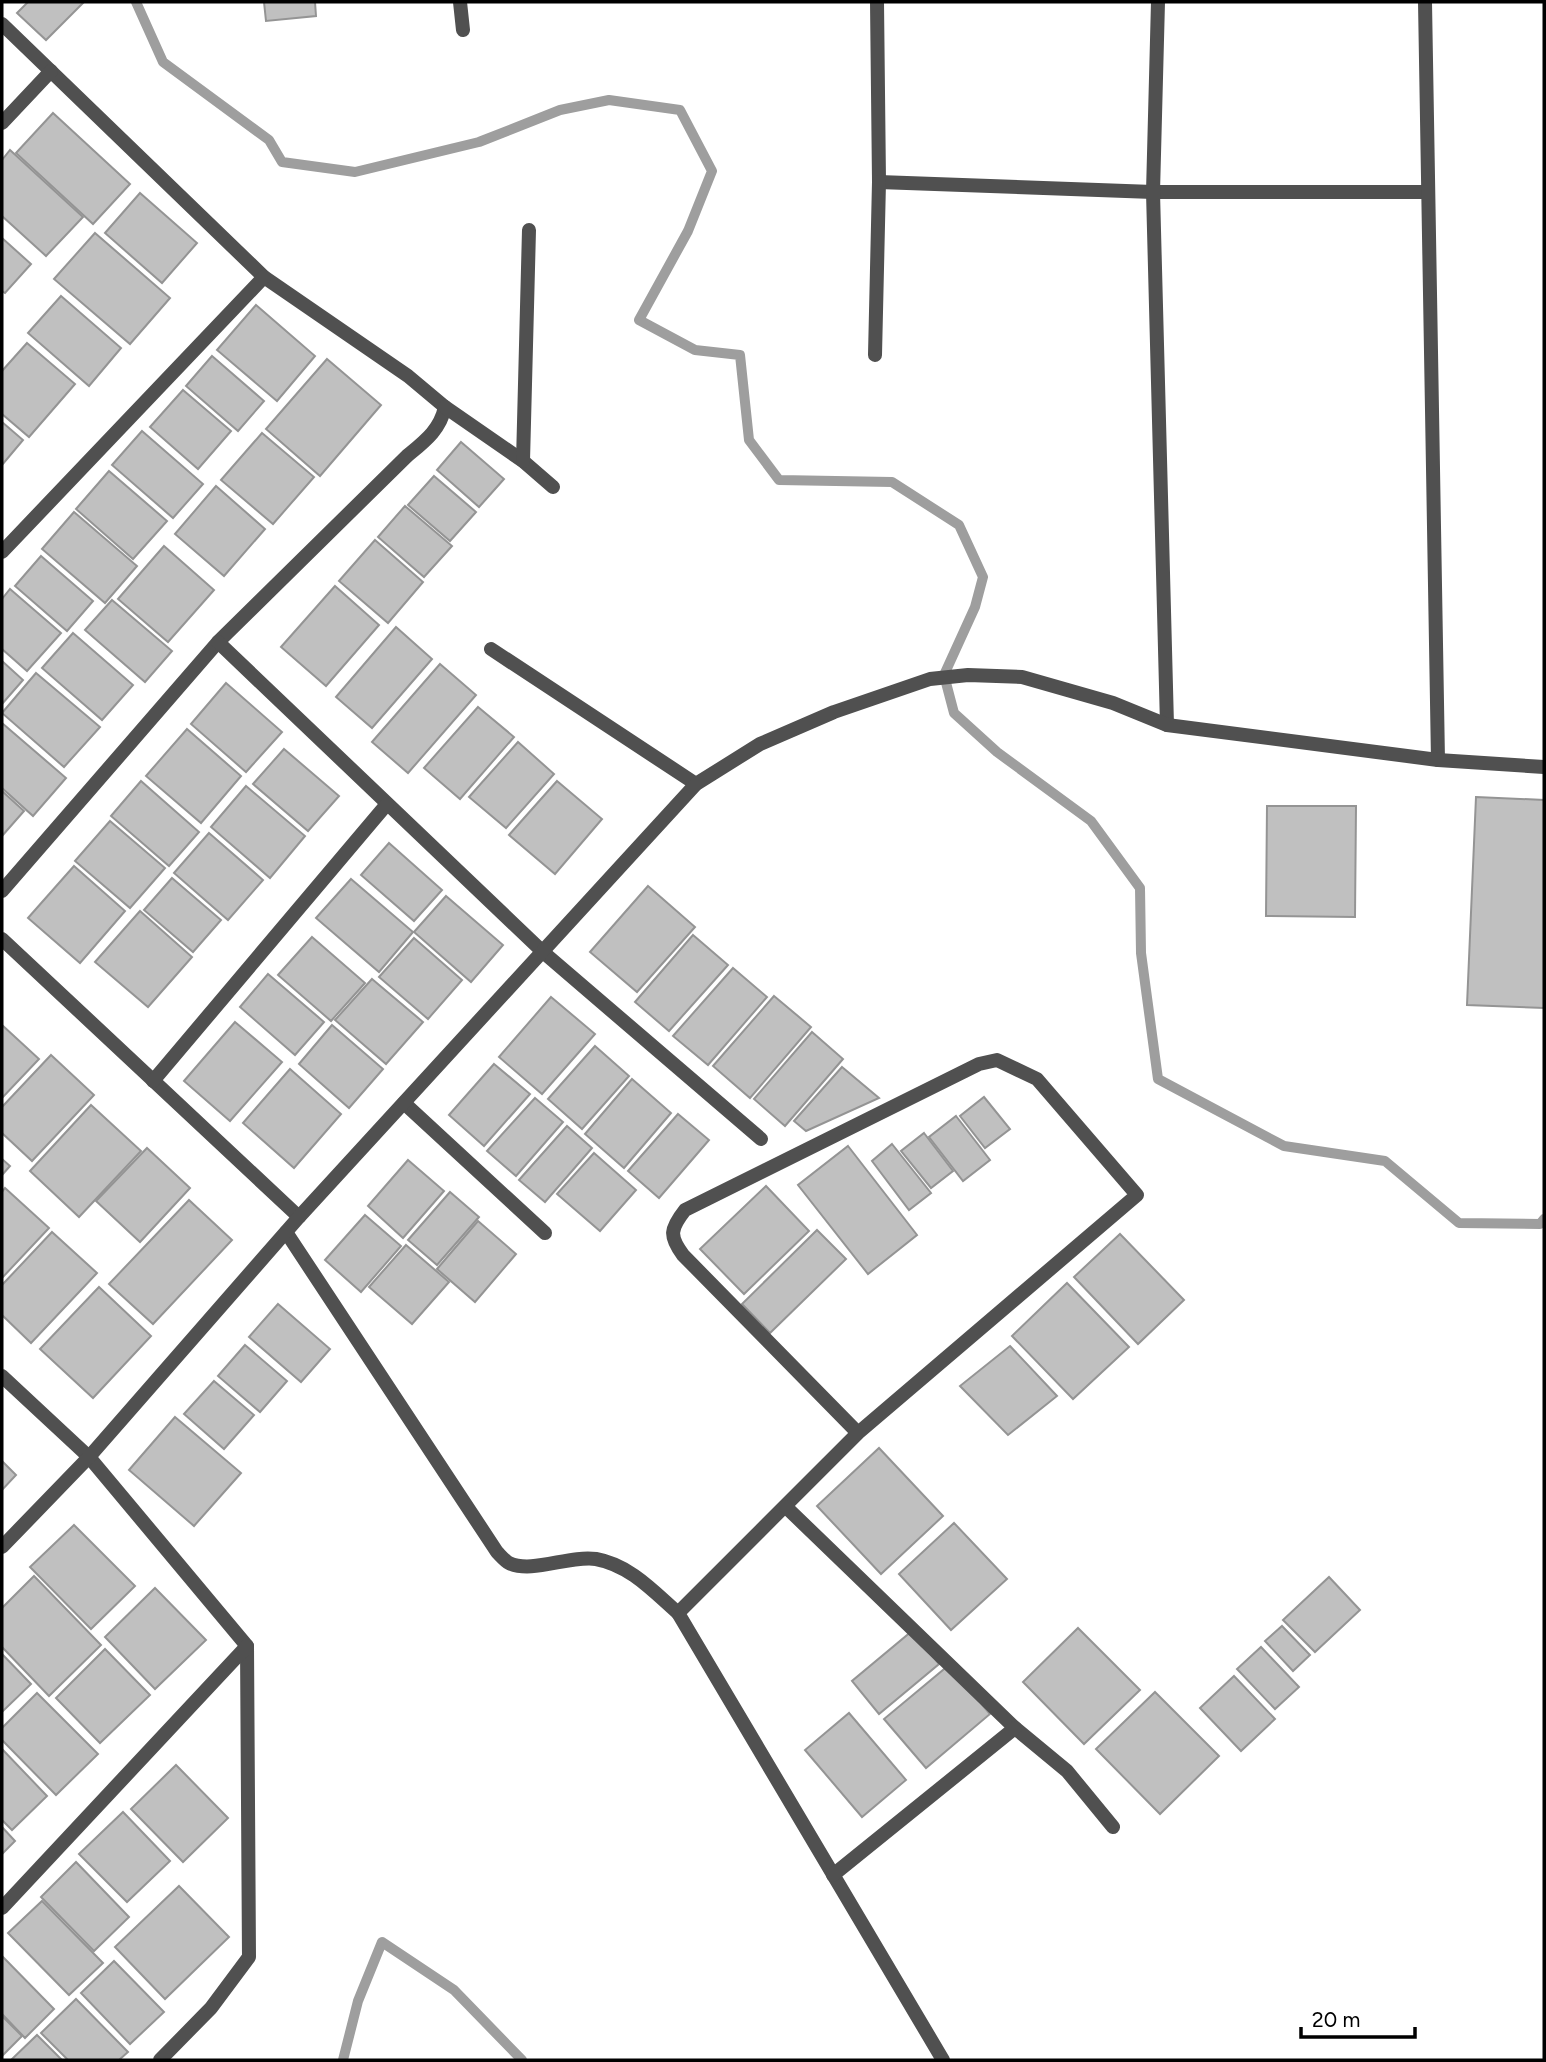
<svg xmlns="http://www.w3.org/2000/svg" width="1546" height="2062" font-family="Figtree,sans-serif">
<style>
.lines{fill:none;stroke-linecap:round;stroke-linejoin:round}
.stream{stroke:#9e9e9e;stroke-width:10}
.building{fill:#c0c0c0;stroke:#949494;stroke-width:2}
.minor{stroke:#505050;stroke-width:14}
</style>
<rect width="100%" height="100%" fill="#fff"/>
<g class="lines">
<!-- stream -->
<g class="stream">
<path d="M136,2L163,62L269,140L282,162L355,172L479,142L560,110L609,100L680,110L712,171L688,231L639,320L695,350L740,355L749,440L779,480L892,482L959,525L983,577L975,607L944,675L954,713L997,752L1091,821L1140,888L1141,953L1158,1079L1284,1146L1385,1161L1459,1223L1540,1224L1544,1219"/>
<path d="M343,2060L358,2001L382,1942L454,1990L522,2060"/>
</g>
</g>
<!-- building -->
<g class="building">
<path d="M28,2H84L46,40L17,13Z"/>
<path d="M264,2H315L316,16L266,21Z"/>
<path d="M53,113L130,184L93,224L16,153Z"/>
<path d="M10,150L83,217L46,256L2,216V160Z"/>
<path d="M140,193L197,243L162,283L105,233Z"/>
<path d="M95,233L170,298L130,344L54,279Z"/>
<path d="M2,238L31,264L5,293L2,291Z"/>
<path d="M61,296L121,348L89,386L28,333Z"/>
<path d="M256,305L315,356L277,401L217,350Z"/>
<path d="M27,343L75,384L29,437L2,414V371Z"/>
<path d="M212,356L264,401L238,431L186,386Z"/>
<path d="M327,359L381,405L320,476L266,429Z"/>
<path d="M183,390L231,431L198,469L150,427Z"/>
<path d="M2,422L23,440L2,465Z"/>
<path d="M142,431L203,484L173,518L112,465Z"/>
<path d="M262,433L314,477L273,524L221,480Z"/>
<path d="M461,442L504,479L479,507L437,470Z"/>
<path d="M109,471L167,521L133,559L76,509Z"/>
<path d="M434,476L476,512L450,541L408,505Z"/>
<path d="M216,486L265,529L224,576L175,534Z"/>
<path d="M405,506L452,546L424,577L378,537Z"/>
<path d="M74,512L137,566L105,603L42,549Z"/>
<path d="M375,540L423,582L388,623L339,581Z"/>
<path d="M164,546L214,590L168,642L118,599Z"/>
<path d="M41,556L93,601L67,631L15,586Z"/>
<path d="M335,586L379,625L326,686L281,647Z"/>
<path d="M10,589L61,633L27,671L2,649V599Z"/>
<path d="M112,600L172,651L145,682L85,630Z"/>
<path d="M396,627L432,659L372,728L336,697Z"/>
<path d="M73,633L133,685L102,720L42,668Z"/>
<path d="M2,661L23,680L2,704Z"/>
<path d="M440,664L476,695L408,773L372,742Z"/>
<path d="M36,673L100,727L64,767L2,713Z"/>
<path d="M226,683L282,732L246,772L191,724Z"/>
<path d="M478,707L514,737L460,799L424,768Z"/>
<path d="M2,723L66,778L33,816L2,788Z"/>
<path d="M187,729L241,776L201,823L146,776Z"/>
<path d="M518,742L554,774L506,828L469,797Z"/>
<path d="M284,749L339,796L308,831L253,784Z"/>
<path d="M141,781L199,832L169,866L111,816Z"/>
<path d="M557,781L602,819L555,874L509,835Z"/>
<path d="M246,786L305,836L270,878L211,827Z"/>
<path d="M2,791L24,811L2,836Z"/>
<path d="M1476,797L1544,800V1008L1467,1005Z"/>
<path d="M1267,806H1356L1355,917L1266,916Z"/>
<path d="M110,821L165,868L130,908L75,861Z"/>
<path d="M209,833L263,880L228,920L174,873Z"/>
<path d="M389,843L442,890L414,921L361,875Z"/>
<path d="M74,866L125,911L80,963L28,918Z"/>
<path d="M172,878L221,920L193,952L144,910Z"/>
<path d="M351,879L413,932L379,972L316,918Z"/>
<path d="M648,886L695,927L637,992L590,952Z"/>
<path d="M446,896L503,945L471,982L414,932Z"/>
<path d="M140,911L192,957L148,1007L95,962Z"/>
<path d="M693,935L728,965L669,1031L635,1002Z"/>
<path d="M312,937L365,983L331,1021L278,975Z"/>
<path d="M414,938L462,980L428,1019L379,977Z"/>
<path d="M733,968L767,997L708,1065L673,1036Z"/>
<path d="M268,974L324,1022L295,1055L240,1007Z"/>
<path d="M372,979L423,1022L386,1064L335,1020Z"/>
<path d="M774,996L811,1027L750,1098L713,1066Z"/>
<path d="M551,997L595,1034L542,1094L499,1057Z"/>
<path d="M235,1022L282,1062L230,1121L184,1081Z"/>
<path d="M2,1025L39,1059L2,1098Z"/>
<path d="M332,1025L383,1069L349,1108L299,1064Z"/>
<path d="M812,1032L843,1059L785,1126L754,1099Z"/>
<path d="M595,1046L629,1076L582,1129L548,1099Z"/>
<path d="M51,1055L94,1095L32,1161L2,1133V1107Z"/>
<path d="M494,1064L530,1094L484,1146L449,1115Z"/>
<path d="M842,1067L879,1098L806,1131L794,1121Z"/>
<path d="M290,1069L341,1114L294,1168L243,1123Z"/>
<path d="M632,1079L671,1113L624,1168L585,1134Z"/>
<path d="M984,1097L1010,1129L985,1148L960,1116Z"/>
<path d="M535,1098L563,1122L516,1176L487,1151Z"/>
<path d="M91,1105L141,1151L79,1217L30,1171Z"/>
<path d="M678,1114L709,1140L659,1198L628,1171Z"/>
<path d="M956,1116L990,1160L963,1181L929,1137Z"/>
<path d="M567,1126L592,1148L545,1202L519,1180Z"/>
<path d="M924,1133L953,1171L931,1188L901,1151Z"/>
<path d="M892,1144L931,1193L909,1210L872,1161Z"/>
<path d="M848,1146L917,1235L868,1274L798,1185Z"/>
<path d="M147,1148L190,1188L140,1242L96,1201Z"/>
<path d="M594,1153L636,1190L600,1231L557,1194Z"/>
<path d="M2,1159L10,1166L2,1175Z"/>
<path d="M408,1160L444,1191L403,1238L368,1206Z"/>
<path d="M766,1186L809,1231L744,1294L700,1249Z"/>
<path d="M5,1188L49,1228L2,1278V1192Z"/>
<path d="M450,1192L479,1217L437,1265L408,1240Z"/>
<path d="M189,1200L232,1240L153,1324L109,1284Z"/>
<path d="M365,1215L401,1246L361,1292L325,1260Z"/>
<path d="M478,1221L516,1254L475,1302L437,1269Z"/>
<path d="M817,1230L846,1259L770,1333L742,1304Z"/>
<path d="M52,1232L97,1273L31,1343L2,1315V1285Z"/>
<path d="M1120,1234L1184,1300L1138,1344L1074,1277Z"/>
<path d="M406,1245L449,1282L412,1324L369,1287Z"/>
<path d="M1067,1283L1129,1347L1073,1399L1012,1336Z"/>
<path d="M99,1287L151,1336L93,1398L40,1349Z"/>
<path d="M278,1304L330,1349L301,1382L249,1337Z"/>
<path d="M245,1345L287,1381L260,1412L218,1376Z"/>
<path d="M1010,1346L1057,1396L1008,1435L960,1386Z"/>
<path d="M214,1381L254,1415L224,1449L184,1414Z"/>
<path d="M175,1417L241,1473L194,1526L129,1470Z"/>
<path d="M879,1448L943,1516L881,1574L817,1506Z"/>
<path d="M2,1461L16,1475L2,1490Z"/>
<path d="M954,1523L1007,1579L951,1630L899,1574Z"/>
<path d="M74,1525L135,1586L91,1629L30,1567Z"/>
<path d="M34,1576L101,1645L49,1696L2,1647V1608Z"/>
<path d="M1329,1577L1360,1610L1315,1652L1283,1620Z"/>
<path d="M155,1588L206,1640L155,1689L105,1637Z"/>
<path d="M1282,1626L1310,1655L1293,1671L1265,1641Z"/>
<path d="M1078,1628L1140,1690L1084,1744L1023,1682Z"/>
<path d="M912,1631L939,1664L879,1714L852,1681Z"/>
<path d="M1261,1647L1299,1687L1275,1709L1237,1669Z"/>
<path d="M105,1649L150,1695L100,1743L56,1698Z"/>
<path d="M2,1654L31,1684L2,1712Z"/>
<path d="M949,1665L990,1714L926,1768L884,1719Z"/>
<path d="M1234,1676L1275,1719L1241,1751L1200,1708Z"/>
<path d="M1155,1692L1219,1756L1160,1814L1096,1749Z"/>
<path d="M37,1693L98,1754L56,1795L2,1740V1728Z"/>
<path d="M849,1713L906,1780L862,1817L805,1750Z"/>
<path d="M2,1749L47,1796L12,1830L2,1820Z"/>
<path d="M176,1765L228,1818L183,1862L131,1809Z"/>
<path d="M123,1812L170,1861L127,1902L79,1854Z"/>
<path d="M2,1827L15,1841L2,1854Z"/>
<path d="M76,1862L129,1917L94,1951L41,1897Z"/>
<path d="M179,1886L229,1937L165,1999L115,1947Z"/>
<path d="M42,1901L103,1963L69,1995L8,1933Z"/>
<path d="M2,1956L54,2009L25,2038L2,2014Z"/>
<path d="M114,1961L164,2012L130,2044L81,1993Z"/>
<path d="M76,1999L128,2052L119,2060H68L41,2033Z"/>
<path d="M2,2016L22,2036L2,2056Z"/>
<path d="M37,2035L62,2060H11Z"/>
</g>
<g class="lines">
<!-- minor -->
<g class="minor">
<path d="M460,2L463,30"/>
<path d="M877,2L879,182L1153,192H1427"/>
<path d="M1158,2L1153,192L1167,725"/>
<path d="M1425,2L1438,760"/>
<path d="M2,24L264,277L408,376L445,407C440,430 425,441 407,456L218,642L2,891"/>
<path d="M2,123L51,71"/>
<path d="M875,355L879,182"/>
<path d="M445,407L523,461L553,487"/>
<path d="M523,461L529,230"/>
<path d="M2,552L264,277"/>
<path d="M218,642L543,952L761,1139"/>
<path d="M491,649L696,784"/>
<path d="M2,939L299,1217"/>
<path d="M153,1081L387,804"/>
<path d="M404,1103L545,1233"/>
<path d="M286,1232L497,1552C500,1555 505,1561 509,1563C532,1574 569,1555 596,1559C630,1565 654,1592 678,1613"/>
<path d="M2,1376L89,1457L247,1646L249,1957L211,2008L160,2060"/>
<path d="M858,1433L683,1255C669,1236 670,1229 685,1210L979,1064L997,1060L1037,1079L1137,1195L858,1433L678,1613L943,2060"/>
<path d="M786,1507L1015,1728L1067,1771L1113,1827"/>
<path d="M2,1547L89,1457L299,1217L696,784L760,744L834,712L930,679L968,675L1022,677L1113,703L1167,725L1438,760L1544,767"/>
<path d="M833,1875L1015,1728"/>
<path d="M2,1908L247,1646"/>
</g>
</g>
<!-- border -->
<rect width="1546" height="2062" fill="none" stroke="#000000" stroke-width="7"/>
<!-- scale -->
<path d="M1301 2027v10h114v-10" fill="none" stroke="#000000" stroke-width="3.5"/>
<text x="1312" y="2027" font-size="21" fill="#000000" stroke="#ffffff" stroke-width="5" paint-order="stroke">20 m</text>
</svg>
